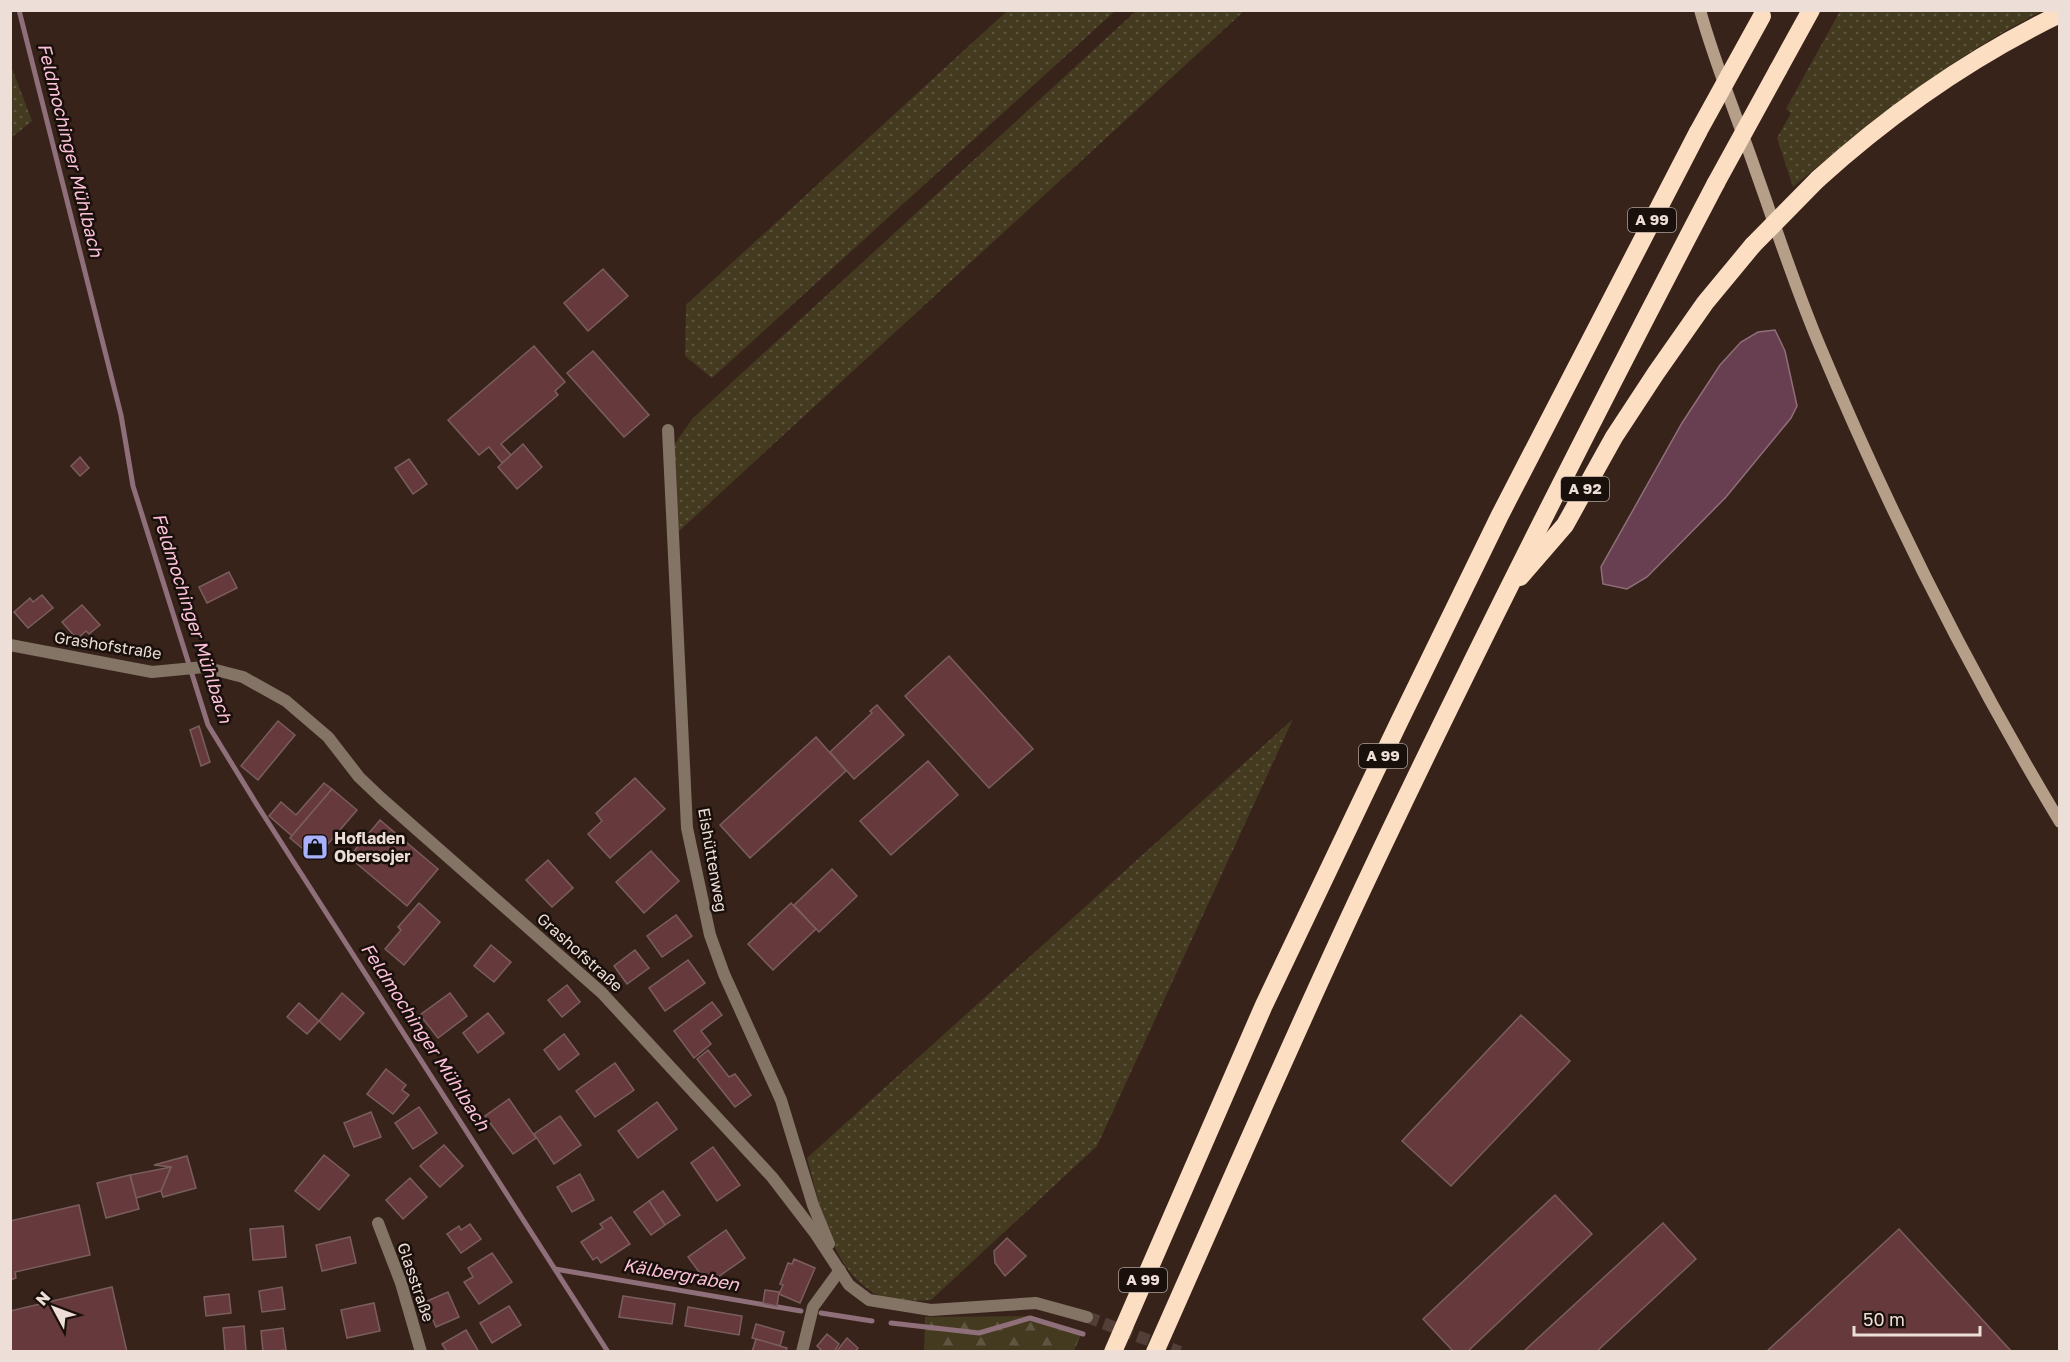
<svg xmlns="http://www.w3.org/2000/svg" width="2070" height="1362" font-family="'Golos Text',sans-serif">
<style>
.green{fill:url(#green-dots)}
.forest{fill:url(#forest-firs)}
.water{fill:#673f50;stroke:#8f6f79;stroke-width:1.5}
.lines{fill:none;stroke-linecap:round;stroke-linejoin:round}
.stream{stroke:#8f6f79;stroke-width:5}
.building{fill:#663a3c;stroke:#7a5e5f;stroke-width:1.5}
.street-tunnel{stroke:#533f37;stroke-width:12;stroke-dasharray:12 6;stroke-linecap:butt}
.street{stroke:#837466;stroke-width:12}
.secondary{stroke:#b69f88;stroke-width:12}
.highway{stroke:#fcdfc3;stroke-width:18}
.highway-bridge{stroke:#fcdfc3;stroke-width:18}
.labels{text-anchor:middle;stroke-width:5;stroke-linejoin:round;paint-order:stroke}
.shield{fill:#190f0b;stroke:#ada09a;stroke-width:1.5}
.shield-label{font-size:15px;font-weight:bold;fill:#edded8}
.street-label{font-size:16px;fill:#edded8;stroke:#190f0b}
.poi-label{font-size:16px;font-weight:bold;fill:#edded8;stroke:#190f0b;text-anchor:start}
.water-label{font-size:18px;font-style:italic;fill:#fdc2da;stroke:#190f0b}
</style>
<defs>
<pattern id="green-dots" width="8" height="8" patternUnits="userSpaceOnUse" patternTransform="scale(1.5)"><rect width="8" height="8" fill="#433a20"/><path d="M2 2h.1M6 6h.1" fill="none" stroke="#5e5640" stroke-width="1.8" stroke-linecap="round"/></pattern>
<pattern id="forest-firs" width="22" height="20" patternUnits="userSpaceOnUse" patternTransform="scale(1.5)"><rect width="22" height="20" fill="#433a20"/><path d="M5 1l3.5 6h-7zM16 11l3.5 6h-7z" fill="#5e5640"/></pattern>
</defs>
<rect width="100%" height="100%" fill="#38231b"/>
<!-- green -->
<g class="green">
<path d="M1007,11H1115L712,378L685,356L686,305Z"/>
<path d="M1136,11H1244L677,533L674,445L692,419Z"/>
<path d="M1840,11V10L2042,11C1950,58 1871,121 1793,187L1777,138L1791,113L1786,109Z"/>
<path d="M11,66L32,121L11,138H10Z"/>
<path d="M1293,719L1097,1146L931,1300C914,1301 892,1303 876,1294C830,1269 820,1204 807,1158Z"/>
</g>
<!-- forest -->
<path class="forest" d="M1032,1316L1081,1334L1074,1351H924L925,1317Z"/>
<!-- water -->
<path class="water" d="M1775,330L1785,351L1797,406L1791,418L1726,497L1647,577L1627,589L1603,584L1601,567L1682,423L1720,365L1741,342L1758,332Z"/>
<g class="lines">
<!-- stream -->
<g class="stream">
<path d="M19,10L121,415L133,486L208,725L259,808L608,1352"/>
<path d="M555,1269L801,1311"/>
<path d="M821,1313L872,1321"/>
<path d="M891,1323L979,1333L1030,1318L1083,1334"/>
</g>
</g>
<!-- building -->
<g class="building">
<path d="M603,269L628,296L588,331L564,303Z"/>
<path d="M534,346L565,382L555,391L558,395L501,444L511,455L502,463L489,447L479,455L448,420Z"/>
<path d="M593,351L649,415L624,437L567,373Z"/>
<path d="M523,444L542,467L517,489L498,467Z"/>
<path d="M80,457L89,468L80,476L71,466Z"/>
<path d="M409,459L427,484L413,494L395,468Z"/>
<path d="M229,572L237,588L207,603L199,587Z"/>
<path d="M42,595L53,608L28,628L14,612L30,598L33,602Z"/>
<path d="M82,605L100,625L89,634L86,631L77,639L62,622Z"/>
<path d="M949,656L1033,749L989,788L905,696Z"/>
<path d="M877,705L904,735L854,779L830,752L872,713L870,711Z"/>
<path d="M278,721L295,735L258,780L241,766Z"/>
<path d="M199,726L210,762L201,766L190,730Z"/>
<path d="M816,737L846,771L750,858L720,825Z"/>
<path d="M928,761L958,795L891,855L860,821Z"/>
<path d="M635,778L665,809L610,858L588,834L602,821L596,813Z"/>
<path d="M324,783L332,789L292,836L269,816L281,802L296,815Z"/>
<path d="M332,789L357,810L315,859L290,838Z"/>
<path d="M380,820L438,869L407,906L349,857Z"/>
<path d="M651,851L679,881L644,913L616,882Z"/>
<path d="M548,860L573,888L552,907L526,880Z"/>
<path d="M832,869L857,896L819,932L794,905Z"/>
<path d="M419,903L440,922L404,965L385,949L401,930L398,927Z"/>
<path d="M791,903L816,929L773,970L748,944Z"/>
<path d="M676,915L692,936L662,957L647,936Z"/>
<path d="M491,945L511,962L494,982L474,966Z"/>
<path d="M635,950L649,968L627,984L614,966Z"/>
<path d="M688,960L705,983L665,1011L649,988Z"/>
<path d="M567,985L580,1002L562,1017L548,1000Z"/>
<path d="M342,993L364,1013L340,1040L319,1021Z"/>
<path d="M450,993L467,1016L438,1038L420,1015Z"/>
<path d="M712,1002L722,1015L701,1031L711,1044L694,1058L674,1031Z"/>
<path d="M299,1003L319,1021L307,1034L287,1017Z"/>
<path d="M488,1013L504,1033L478,1053L463,1033Z"/>
<path d="M1521,1015L1570,1061L1451,1186L1402,1141Z"/>
<path d="M564,1034L579,1054L559,1070L544,1050Z"/>
<path d="M708,1050L729,1077L735,1074L751,1095L735,1107L697,1059Z"/>
<path d="M615,1063L634,1090L595,1117L576,1091Z"/>
<path d="M386,1069L406,1085L402,1090L409,1095L393,1114L367,1094Z"/>
<path d="M509,1099L536,1138L513,1154L485,1116Z"/>
<path d="M657,1102L677,1129L638,1158L618,1131Z"/>
<path d="M419,1107L437,1133L413,1149L395,1123Z"/>
<path d="M371,1112L381,1137L354,1147L344,1123Z"/>
<path d="M560,1116L581,1145L554,1164L534,1134Z"/>
<path d="M444,1145L463,1166L440,1187L420,1166Z"/>
<path d="M713,1147L740,1185L717,1201L691,1163Z"/>
<path d="M324,1155L349,1175L319,1210L295,1191Z"/>
<path d="M187,1156L196,1188L163,1197L161,1191L171,1167L154,1165Z"/>
<path d="M171,1167L161,1191L136,1198L130,1175Z"/>
<path d="M580,1174L594,1200L572,1212L557,1187Z"/>
<path d="M130,1175L139,1209L106,1218L97,1183Z"/>
<path d="M410,1178L427,1197L403,1219L386,1200Z"/>
<path d="M663,1191L680,1215L665,1225L649,1201Z"/>
<path d="M1555,1195L1592,1234L1467,1352H1454L1423,1319Z"/>
<path d="M649,1201L665,1225L651,1235L634,1212Z"/>
<path d="M79,1205L90,1255L15,1272L16,1278L10,1280V1221Z"/>
<path d="M611,1217L630,1244L601,1263L597,1257L593,1260L581,1242L603,1228L600,1224Z"/>
<path d="M1663,1223L1696,1259L1596,1352H1523Z"/>
<path d="M470,1224L481,1239L461,1253L447,1234L459,1226L461,1230Z"/>
<path d="M283,1226L286,1257L253,1260L250,1229Z"/>
<path d="M1899,1229L2012,1352H1766Z"/>
<path d="M726,1230L745,1258L708,1284L688,1257Z"/>
<path d="M350,1237L356,1263L322,1271L316,1245Z"/>
<path d="M1007,1238L1026,1256L1005,1276L995,1263L994,1251Z"/>
<path d="M492,1253L512,1282L479,1304L464,1282L473,1277L468,1268Z"/>
<path d="M794,1259L815,1268L800,1303L779,1294L783,1285L780,1284L788,1263L792,1264Z"/>
<path d="M112,1287L127,1352H10V1311Z"/>
<path d="M282,1287L285,1309L262,1312L259,1291Z"/>
<path d="M765,1290L779,1292L777,1306L763,1303Z"/>
<path d="M448,1292L459,1317L436,1327L425,1302Z"/>
<path d="M229,1294L231,1313L206,1316L204,1297Z"/>
<path d="M623,1296L675,1304L672,1324L619,1317Z"/>
<path d="M374,1303L380,1331L347,1338L341,1310Z"/>
<path d="M509,1306L521,1325L492,1343L480,1323Z"/>
<path d="M688,1307L742,1316L739,1335L685,1326Z"/>
<path d="M756,1324L784,1332L780,1346L752,1338Z"/>
<path d="M244,1326L246,1351L225,1352L223,1328Z"/>
<path d="M283,1328L286,1350L263,1352L261,1331Z"/>
<path d="M466,1330L479,1352H447L442,1344Z"/>
<path d="M827,1334L839,1344L834,1352H823L817,1346Z"/>
<path d="M847,1338L858,1348L855,1352H836Z"/>
<path d="M756,1339L787,1348L786,1352H752Z"/>
</g>
<g class="lines">
<!-- street-tunnel -->
<path class="street-tunnel" d="M1087,1317L1180,1352"/>
<!-- street -->
<g class="street">
<path d="M668,430L687,828L710,935L724,974L781,1100L813,1205L829,1244"/>
<path d="M10,645L152,672L204,667L243,677L286,701L328,737L359,777L381,798L602,993L772,1177L815,1233L849,1285L869,1300L931,1310L1036,1303L1087,1317"/>
<path d="M378,1223L401,1283L421,1352"/>
<path d="M802,1352L813,1307L840,1270"/>
</g>
<!-- secondary -->
<path class="secondary" d="M1700,10C1715,64 1737,117 1755,169C1776,228 1795,287 1819,344C1888,509 1968,669 2060,822"/>
<!-- highway -->
<g class="highway">
<path d="M1778,70L1811,10"/>
<path d="M1818,179C1891,113 1971,57 2060,14"/>
<path d="M1520,577L1565,525L1614,437L1656,373L1705,303L1753,245"/>
<path d="M1113,1352L1264,1005L1399,722L1500,515L1698,132"/>
<path d="M1155,1352C1224,1197 1291,1041 1363,888C1475,650 1594,416 1716,183"/>
</g>
<!-- highway-bridge -->
<g class="highway-bridge">
<path d="M1698,132L1762,16"/>
<path d="M1716,183L1778,70"/>
<path d="M1753,245L1818,179"/>
</g>
</g>
<!-- icons -->
<defs>
<symbol id="shop-square" viewBox="-11 -11 22 22"><rect x="-9" y="-9" width="18" height="18" rx="4" fill="#a7b1fc" stroke="#190f0b"/><path d="M-5-2.5h2.3a2.7 3.5 0 0 1 5.4 0H5L5.5 6h-11ZM-1.5-2.5h3a1.5 2.3 0 0 0-3 0Z" fill="#111"/></symbol>
</defs>
<g fill-rule="evenodd">
<use href="#shop-square" x="300" y="832" width="30" height="30"/>
</g>
<g class="labels">
<!-- shield labels -->
<g class="shield">
<rect x="1628" y="208" width="48" height="24" rx="4.5"/>
<rect x="1561" y="477" width="48" height="24" rx="4.5"/>
<rect x="1359" y="744" width="48" height="24" rx="4.5"/>
<rect x="1119" y="1268" width="48" height="24" rx="4.5"/>
</g>
<g class="shield-label">
<text x="1652" y="225">A 99</text>
<text x="1585" y="494">A 92</text>
<text x="1383" y="761">A 99</text>
<text x="1143" y="1285">A 99</text>
</g>
<!-- street labels -->
<g class="street-label">
<text transform="translate(108 645) rotate(9)" y="6">Grashofstraße</text>
<text transform="translate(713 860) rotate(80)" y="6">Eishüttenweg</text>
<text transform="translate(580 952) rotate(42)" y="6">Grashofstraße</text>
<text transform="translate(416 1282) rotate(71)" y="6">Glasstraße</text>
</g>
<!-- poi labels -->
<g class="poi-label">
<text x="334" y="844">Hofladen<tspan x="334" dy="18">Obersojer</tspan></text>
</g>
<!-- water labels -->
<g class="water-label">
<text transform="translate(70 150) rotate(76)" y="6">Feldmochinger Mühlbach</text>
<text transform="translate(192 618) rotate(72)" y="6">Feldmochinger Mühlbach</text>
<text transform="translate(425 1037) rotate(57)" y="6">Feldmochinger Mühlbach</text>
<text transform="translate(681 1275) rotate(10)" y="6">Kälbergraben</text>
</g>
</g>
<!-- border -->
<rect width="2070" height="1362" fill="none" stroke="#edded8" stroke-width="24"/>
<!-- north arrow -->
<g transform="translate(54 1308) rotate(311)" stroke="#190f0b" stroke-width="4.5" paint-order="stroke">
<path d="M0-4.5L10 22L0 15L-10 22Z" fill="#edded8"/>
<text y="-9" font-size="16" font-weight="bold" text-anchor="middle" fill="#edded8">N</text>
</g>
<!-- scale -->
<path d="M1854 1326v9h126v-9" fill="none" stroke="#edded8" stroke-width="3"/>
<text x="1863" y="1326" font-size="18" fill="#edded8" stroke="#190f0b" stroke-width="4.5" paint-order="stroke">50 m</text>
</svg>
